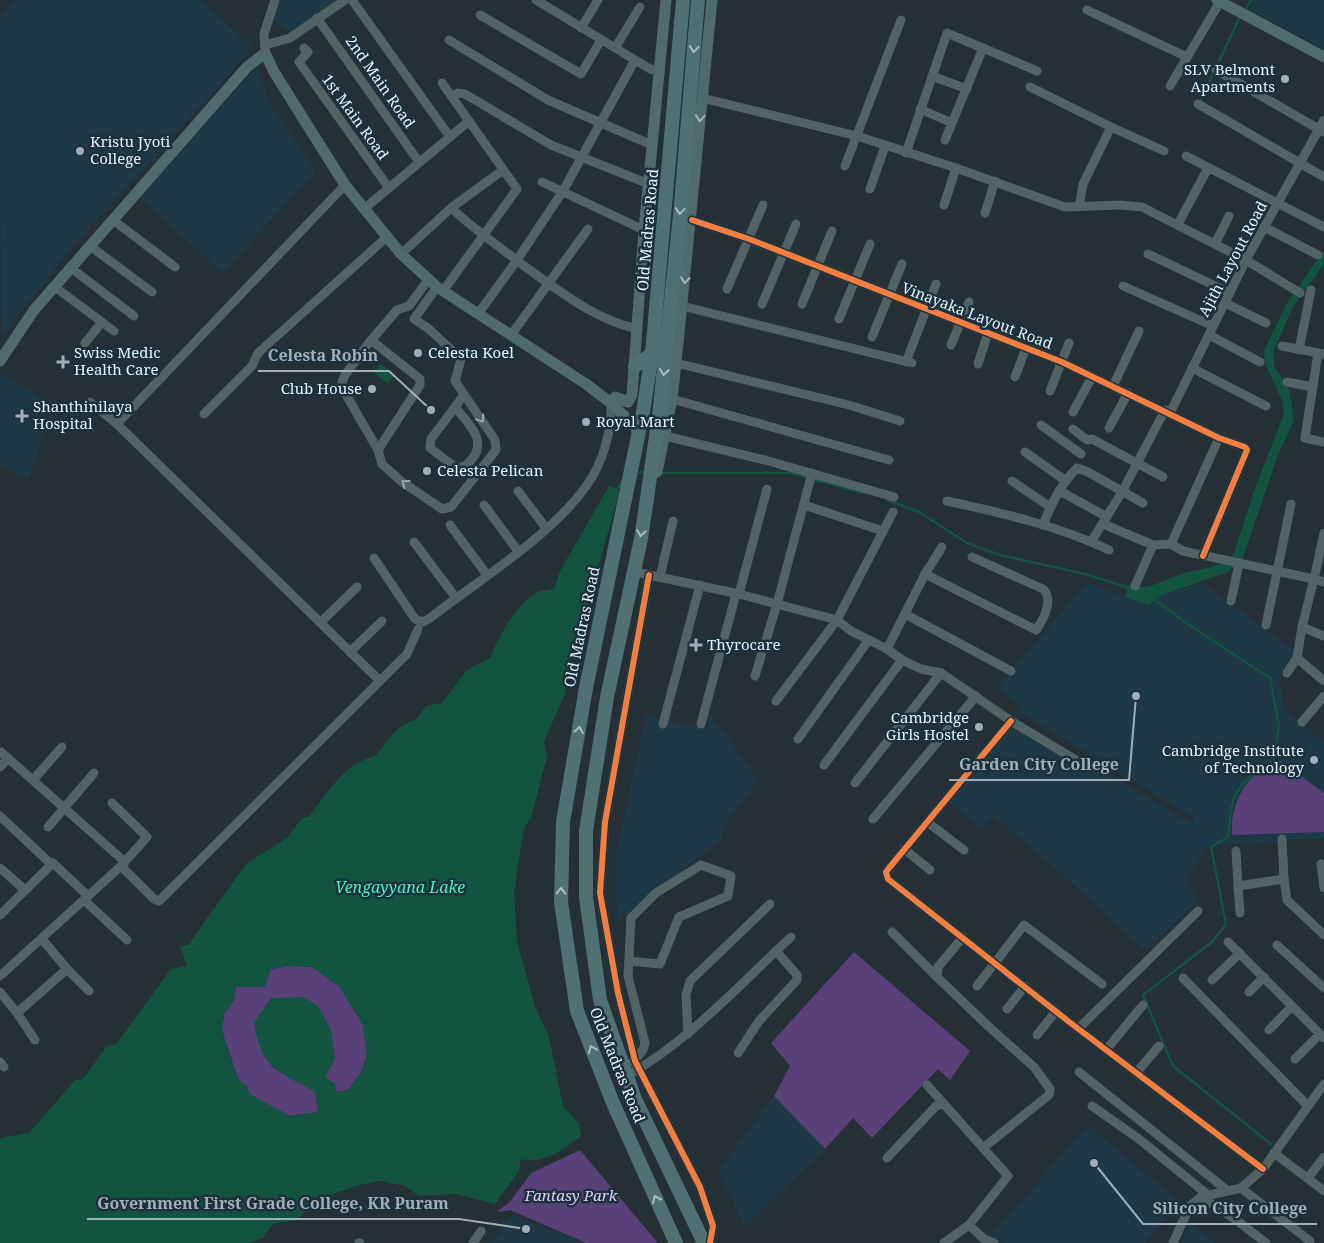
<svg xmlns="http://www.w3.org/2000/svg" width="1324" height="1243" font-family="'Noto Serif',serif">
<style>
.built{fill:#1e3846}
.green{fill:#594078}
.water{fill:#135441;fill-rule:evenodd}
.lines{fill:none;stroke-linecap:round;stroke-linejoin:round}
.stream{stroke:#135441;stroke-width:2.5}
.minor{stroke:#526365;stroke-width:9}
.major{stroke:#506a6d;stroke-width:11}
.highway{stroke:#507073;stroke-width:14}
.cycleway-casing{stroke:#1d313d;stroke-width:9}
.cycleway{stroke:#f27e40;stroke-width:6}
.oneway{stroke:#a9bec4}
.oneway2{stroke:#a2b5bb}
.oneway3{stroke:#9caab0}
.poi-dot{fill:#a1aeb5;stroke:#1d313d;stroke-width:2}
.labels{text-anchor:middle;stroke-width:5;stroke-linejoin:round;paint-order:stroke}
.poi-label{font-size:15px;fill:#e5f2fa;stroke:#1d313d;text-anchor:start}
.street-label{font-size:15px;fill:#e5f2fa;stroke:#1d313d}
.park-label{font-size:15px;font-style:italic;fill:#e1cefa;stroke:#1d313d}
.water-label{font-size:16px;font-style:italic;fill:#46f1bb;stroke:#1d313d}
.leader{fill:none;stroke:#a1aeb5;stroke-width:2}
.callout-dot{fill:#a1aeb5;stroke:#1d313d;stroke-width:2}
.callout-label{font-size:16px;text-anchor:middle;font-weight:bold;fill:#a1aeb5;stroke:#1d313d;stroke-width:5;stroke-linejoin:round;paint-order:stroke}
</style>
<rect width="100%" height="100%" fill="#242f36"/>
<!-- built -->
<g class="built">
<path d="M15,0H201L253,48L66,255L1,337L0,17Z"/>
<path d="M280,0H337L293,33L270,19Z"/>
<path d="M1254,0H1324V49L1250,10Z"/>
<path d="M257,67L271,105L316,172L222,273L140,197Z"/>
<path d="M0,373L50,402L36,431L44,436L28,479L0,466Z"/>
<path d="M1087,583L1149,605L1157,597L1202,583L1295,651L1291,665L1279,677L1285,709L1324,742V838L1206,846L1187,880L1198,901L1145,950L1046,860L993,816L982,830L948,802L1014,717L1192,824L1194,818L1018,711L1022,705L997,688Z"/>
<path d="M710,713L758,780L725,825L721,839L617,922L616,854L646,715L707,729Z"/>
<path d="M774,1096L825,1149L745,1227L718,1171Z"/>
<path d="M1088,1125L1179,1202L1145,1243H1004L989,1238Z"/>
<path d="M513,1215L586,1243H492Z"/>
<path d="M1190,1221L1215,1243H1181Z"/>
</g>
<!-- green -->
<g class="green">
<path d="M1279,760L1324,793V832L1232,835C1230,801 1247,773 1279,760Z"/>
<path d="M854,952L970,1051L950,1080L938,1069L872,1138L853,1118L825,1149L774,1096L790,1066L771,1043Z"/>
<path d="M291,966L312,967L340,987L363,1025L367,1054L362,1071L348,1090L336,1092L269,1065L315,1091L318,1112L290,1116L249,1094L247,1086L238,1079L222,1031L224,1014L234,1000L236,987L271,969Z"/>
<path d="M580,1150L658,1243H586L510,1210L500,1212L497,1211L510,1202L531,1173Z"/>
</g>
<!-- water -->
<g class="water">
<path d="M1324,250V264L1293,307L1274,350V366L1289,389L1294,420L1278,455L1242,560L1230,558L1234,553L1255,488L1284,414L1282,400L1265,364L1264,351L1287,303Z"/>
<path d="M381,364L395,375L388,384L374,373Z"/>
<path d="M609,486L620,490L570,666L563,675L566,692L544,741L547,757L531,818L524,828L514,892L517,942L535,1006L549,1037L563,1106L579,1124L581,1136C565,1149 543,1165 521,1159L519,1171L495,1204L456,1194L419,1196L405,1186L379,1181L359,1185L319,1199L297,1220L273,1224L263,1238L249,1243H0V1138L29,1133L75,1080L83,1079L107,1046L116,1044L171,969L187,966L180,946L188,945L246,864L288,837L302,818L310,816C326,794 346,761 376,756C386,742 398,723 416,720L426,706L442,703L467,670L490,658C498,638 518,601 538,592C543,590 549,590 554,589L560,571ZM291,966L312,967L340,987L363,1025L367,1054L362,1071L348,1090L336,1092L335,1084L325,1077L335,1059L331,1030L319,1007L304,997L271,998L254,1022C261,1069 277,1070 315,1092L318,1112L290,1116L249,1094L247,1086L238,1079L222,1031L224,1014L234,1000L236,987H265L271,969Z"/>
<path d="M1223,563L1235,566L1228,572L1157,597L1149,605L1125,597L1128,585C1148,592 1162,580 1181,574C1195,570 1209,568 1223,563Z"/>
</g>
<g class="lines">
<!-- stream -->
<g class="stream">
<path d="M1245,11L1251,0"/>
<path d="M1200,102L1240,17"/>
<path d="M635,472H647"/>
<path d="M661,473H791L807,477"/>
<path d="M813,479L863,493"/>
<path d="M617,490L623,479"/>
<path d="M887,500L919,512L967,543L1000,555L1085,574L1129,588"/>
<path d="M1153,598L1189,625L1270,678L1279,726L1274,760C1235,787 1232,789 1228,837L1211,847L1226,924L1212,942L1143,995L1173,1066L1271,1144"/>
</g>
<!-- minor -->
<g class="minor">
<path d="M352,0L450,137"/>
<path d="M536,0L650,69L660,71"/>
<path d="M1087,10L1187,57"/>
<path d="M480,15L581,74L601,40"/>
<path d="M317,18L419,162"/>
<path d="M581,28L598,0"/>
<path d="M449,40L548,100L652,145"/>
<path d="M265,45L290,38L345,0"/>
<path d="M304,48L308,52L299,62L389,188"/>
<path d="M615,48L640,7"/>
<path d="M265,50L264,34L275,0"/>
<path d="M1216,70L1324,132"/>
<path d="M932,76L967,89"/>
<path d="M442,83L452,97"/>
<path d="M1170,86L1220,2"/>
<path d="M1030,87L1111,127L1083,184L1079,207"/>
<path d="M702,98L857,136L956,168L1065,207L1121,205L1142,207L1246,260L1300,293"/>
<path d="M1198,104L1324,177"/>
<path d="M920,109L952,123"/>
<path d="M1111,127L1164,151"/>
<path d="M945,140L983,48"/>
<path d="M906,153L947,33L1037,71"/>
<path d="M1186,156L1324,227"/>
<path d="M845,166L901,20"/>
<path d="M542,182L644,230"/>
<path d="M870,189L885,146"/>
<path d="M944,205L956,168"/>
<path d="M365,208L469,121"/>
<path d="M451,208C475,230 501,248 527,268C562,293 596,320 638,329"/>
<path d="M985,213L995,181"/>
<path d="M113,220L175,267"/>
<path d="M692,220L749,239L1062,362L1219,438L1245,447L1247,450L1203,556"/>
<path d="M1178,224L1208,168"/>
<path d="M1264,227L1318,255"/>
<path d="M1215,244L1229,216"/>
<path d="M90,246L152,292"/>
<path d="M401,254L451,208L503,170"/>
<path d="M1148,254L1230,293"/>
<path d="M71,268L134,316"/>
<path d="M428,280L409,306L397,310L368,344L345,375L342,382L345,393L378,450L382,464L402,482L442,509L451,507L496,450L495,440L455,381L461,359L429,329L414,319L437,287"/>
<path d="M1123,286L1213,326"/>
<path d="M55,287L114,331"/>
<path d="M727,289L763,205"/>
<path d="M443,291L517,189L452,97L458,93L465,94L551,145L649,184"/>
<path d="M1225,303L1266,323"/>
<path d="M762,304L796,224"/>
<path d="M802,304L832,231"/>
<path d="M682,306L912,363"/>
<path d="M478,314L517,260L563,191L635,60"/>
<path d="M839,319L870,244"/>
<path d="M511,335L588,229"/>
<path d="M1209,335L1260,362"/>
<path d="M872,337L902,264"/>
<path d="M371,340L420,379V385L378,450"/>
<path d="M85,343L102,322"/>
<path d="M951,345L969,302"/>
<path d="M1282,346L1324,354"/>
<path d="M1299,350L1311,290"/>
<path d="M1318,353L1305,438L1324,442"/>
<path d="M906,362L936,284"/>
<path d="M676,363L849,405L900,421"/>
<path d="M978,364L988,333"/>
<path d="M1192,368L1266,406"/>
<path d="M1015,377L1026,348"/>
<path d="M1287,382L1313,387"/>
<path d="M1113,386L1139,331"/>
<path d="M1050,391L1069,343"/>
<path d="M672,399L889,460"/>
<path d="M90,402L117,424L379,680"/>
<path d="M455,407C467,422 488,440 472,459C466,466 464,468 455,467L430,448L431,439L464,395"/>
<path d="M1073,412L1092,377"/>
<path d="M1170,413L1246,260L1324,120"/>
<path d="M204,414L252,366L258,353L388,236"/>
<path d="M117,424L345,185"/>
<path d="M1041,425L1081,454"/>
<path d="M1109,428L1128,393"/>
<path d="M1073,429L1087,440L1092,439L1163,477"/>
<path d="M665,436L765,460L894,497"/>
<path d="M1025,452L1066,481"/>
<path d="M1012,481L1050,507"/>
<path d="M518,491L546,528"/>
<path d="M1060,491L1107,517"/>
<path d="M947,501C1002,513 1059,526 1109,550"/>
<path d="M484,505L518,551"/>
<path d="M804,505L883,531"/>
<path d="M1103,524L1153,545"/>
<path d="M450,525L487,575"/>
<path d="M1043,525C1051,505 1061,483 1077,468L1088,472L1143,503"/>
<path d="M1324,533L1314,579L1324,582"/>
<path d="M414,542L456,598"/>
<path d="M1091,542L1122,492L1165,410"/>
<path d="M1171,544L1183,551L1314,579L1302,627L1297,658L1324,681"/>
<path d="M374,558L415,619L423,622L430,618C480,579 550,537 587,485C603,463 612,430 611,403"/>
<path d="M635,572L739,594L837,620L851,631L887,649L902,660L921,669L941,673L1011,721L1081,763"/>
<path d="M925,574L1036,630C1044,619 1054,599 1043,589L972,557"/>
<path d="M649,575L605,822L600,893L618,993L635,1061L700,1187L713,1226L710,1243"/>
<path d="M660,577L673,521"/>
<path d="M1135,586L1153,545L1171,544L1219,438"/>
<path d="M739,594L767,489"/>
<path d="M1231,601L1239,564"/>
<path d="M905,614L1011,671"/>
<path d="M321,622L357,587"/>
<path d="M1266,625L1291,504"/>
<path d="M1302,627L1324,636"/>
<path d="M887,649L925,574L942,547"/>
<path d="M350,652L382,621"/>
<path d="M1287,673L1297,658"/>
<path d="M755,676L777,604L812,473"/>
<path d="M776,701L837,620L893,512"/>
<path d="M1011,721L889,868L886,872L888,879L1068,1021L1263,1169"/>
<path d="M1302,722L1324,696"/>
<path d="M663,724L700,585"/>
<path d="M701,724L736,594"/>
<path d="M798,739L868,641"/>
<path d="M1,752L125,862"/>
<path d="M824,765L902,660"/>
<path d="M0,767L8,758"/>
<path d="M33,780L62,747"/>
<path d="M855,783L941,673"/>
<path d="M112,803L147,837L121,866"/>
<path d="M0,816L51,864"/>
<path d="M873,819L976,696"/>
<path d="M927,822L964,850"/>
<path d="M48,827L94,773"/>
<path d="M1282,839L1284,879"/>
<path d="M904,849L930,870"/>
<path d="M1236,851L1238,886L1284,879L1287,900L1324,935"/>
<path d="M1321,864L1324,888"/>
<path d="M0,868L25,890"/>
<path d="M1238,886L1240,913"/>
<path d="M84,900L127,940"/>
<path d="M0,915L53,863L88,896L121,866L154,899L159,901L407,654L418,629"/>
<path d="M892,932L937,977"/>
<path d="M963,937L938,967L937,977L988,1026L1034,1067L1050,1089L1049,1095L983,1148"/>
<path d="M1228,942L1324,1038"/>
<path d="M1277,945L1324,988"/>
<path d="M629,961L660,964L679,917L728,896L731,876L701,865L656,893L631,918L628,976L645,1043L643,1050L633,1062"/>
<path d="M67,969L89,991"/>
<path d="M0,976L88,896"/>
<path d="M1183,978L1308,1106"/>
<path d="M1212,980L1240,953"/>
<path d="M977,986L1024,925L1102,984"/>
<path d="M0,992L17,1013L67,969L42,939"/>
<path d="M1249,992L1264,977"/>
<path d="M1007,1009L1025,986"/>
<path d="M17,1013L35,1040"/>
<path d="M1078,1029L1198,911"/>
<path d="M1269,1030L1292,1006"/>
<path d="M688,1034L686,995L690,981L770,904"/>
<path d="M1037,1035L1056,1011"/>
<path d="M1106,1050L1143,1005"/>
<path d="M738,1053L759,1021L797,980V975L776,951"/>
<path d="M1295,1059L1320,1034"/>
<path d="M0,1062L4,1067"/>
<path d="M1079,1072L1228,1191"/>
<path d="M1136,1073L1159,1046"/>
<path d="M627,1076C690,1040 738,986 791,937"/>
<path d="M927,1085L1008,1176L969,1225L944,1243"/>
<path d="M1092,1106L1139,1139L1208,1195"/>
<path d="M1274,1153L1324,1191"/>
<path d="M887,1158L936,1106L943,1104"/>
<path d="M1308,1178L1324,1157"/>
<path d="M1241,1188L1310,1241"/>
<path d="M1201,1197L1235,1219L1266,1243"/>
<path d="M969,1225L984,1239L994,1243"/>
<path d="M359,1243H360"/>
<path d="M473,1243L481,1231"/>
<path d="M1173,1243L1190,1206L1201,1197L1241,1188L1263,1169L1324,1084"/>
</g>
<!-- major -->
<g class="major">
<path d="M1217,0L1324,57"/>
<path d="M0,361L34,310L247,67L265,53L274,72L345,185L401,254L437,287L586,384L611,403L639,431"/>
<path d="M611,403L615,397L628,402L632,395L644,230L666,0"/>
<path d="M657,472L672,399L676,363L712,0"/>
</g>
<!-- highway -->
<g class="highway">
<path d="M698,0L680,215L659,416L641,539L607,697L586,831V897L600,1000L635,1099L704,1243"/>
<path d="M635,366L652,354"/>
<path d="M676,1243L613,1103L577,1011L561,902L563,822L586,688L643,412L652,354L683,0"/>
</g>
<defs>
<g id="cycleway">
<path d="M692,220L749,239L1062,362L1219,438L1245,447L1247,450L1203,556"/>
<path d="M649,575L605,822L600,893L618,993L635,1061L700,1187L713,1226L710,1243"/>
<path d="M1011,721L889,868L886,872L888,879L1068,1021L1263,1169"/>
</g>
</defs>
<!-- cycleway casing -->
<use href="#cycleway" class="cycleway-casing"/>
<!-- cycleway -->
<use href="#cycleway" class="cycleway"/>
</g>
<!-- one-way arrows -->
<defs><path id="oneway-chevron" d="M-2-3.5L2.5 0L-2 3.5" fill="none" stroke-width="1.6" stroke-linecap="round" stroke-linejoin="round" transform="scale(1.25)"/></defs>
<g class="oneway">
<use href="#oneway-chevron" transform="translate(694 49) rotate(95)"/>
<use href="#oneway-chevron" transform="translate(680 211) rotate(95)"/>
<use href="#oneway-chevron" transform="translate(664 372) rotate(96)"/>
<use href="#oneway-chevron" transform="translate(641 533) rotate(99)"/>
<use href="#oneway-chevron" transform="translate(579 730) rotate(-80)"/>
<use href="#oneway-chevron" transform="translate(561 891) rotate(-89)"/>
<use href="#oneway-chevron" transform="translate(592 1049) rotate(-112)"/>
<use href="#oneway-chevron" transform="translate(656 1199) rotate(-114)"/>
</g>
<g class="oneway2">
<use href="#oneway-chevron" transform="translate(700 118) rotate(95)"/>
<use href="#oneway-chevron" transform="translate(685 280) rotate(96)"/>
</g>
<g class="oneway3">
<use href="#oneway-chevron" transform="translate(481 419) rotate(56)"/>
<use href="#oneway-chevron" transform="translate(405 483) rotate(-144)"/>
</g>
<!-- markers -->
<g class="poi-dot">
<circle cx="1285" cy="79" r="5"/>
<circle cx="80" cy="151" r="5"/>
<circle cx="418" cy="353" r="5"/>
<path d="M60.5 354.5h5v5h5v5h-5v5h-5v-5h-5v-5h5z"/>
<circle cx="372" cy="389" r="5"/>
<path d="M19.5 408.5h5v5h5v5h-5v5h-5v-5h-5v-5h5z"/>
<circle cx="586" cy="422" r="5"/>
<circle cx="427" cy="471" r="5"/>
<path d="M693.5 637.5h5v5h5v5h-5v5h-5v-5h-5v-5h5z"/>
<circle cx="979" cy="727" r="5"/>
<circle cx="1314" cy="760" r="5"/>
</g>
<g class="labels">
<!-- poi labels -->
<g class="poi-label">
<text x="1275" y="75" text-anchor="end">SLV Belmont<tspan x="1275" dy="17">Apartments</tspan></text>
<text x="90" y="147">Kristu Jyoti<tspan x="90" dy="17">College</tspan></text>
<text x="74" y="358">Swiss Medic<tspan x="74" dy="17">Health Care</tspan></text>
<text x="428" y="358">Celesta Koel</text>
<text x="362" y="394" text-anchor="end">Club House</text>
<text x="33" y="412">Shanthinilaya<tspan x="33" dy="17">Hospital</tspan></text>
<text x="596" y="427">Royal Mart</text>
<text x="437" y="476">Celesta Pelican</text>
<text x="707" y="650">Thyrocare</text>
<text x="969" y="723" text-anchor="end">Cambridge<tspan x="969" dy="17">Girls Hostel</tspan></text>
<text x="1304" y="756" text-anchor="end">Cambridge Institute<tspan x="1304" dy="17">of Technology</tspan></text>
</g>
<!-- street labels -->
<g class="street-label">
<text transform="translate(380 82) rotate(55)" y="5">2nd Main Road</text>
<text transform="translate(355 117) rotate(54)" y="5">1st Main Road</text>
<text transform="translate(648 230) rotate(-85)" y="5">Old Madras Road</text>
<text transform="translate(1233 259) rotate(-62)" y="5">Ajith Layout Road</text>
<text transform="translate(977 316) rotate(21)" y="5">Vinayaka Layout Road</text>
<text transform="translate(582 627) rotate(-78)" y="5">Old Madras Road</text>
<text transform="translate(617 1065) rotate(68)" y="5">Old Madras Road</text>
</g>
<!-- park labels -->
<g class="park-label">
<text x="571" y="1201">Fantasy Park</text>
</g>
<!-- water labels -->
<g class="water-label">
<text x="400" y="893">Vengayyana Lake</text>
</g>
</g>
<!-- callouts -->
<path class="leader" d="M431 410L389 371H258M1136 696L1129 780H949M526 1229L459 1219H87M1094 1163L1143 1224H1317"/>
<g class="callout-dot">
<circle cx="431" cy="410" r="5"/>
<circle cx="1136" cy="696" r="5"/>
<circle cx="526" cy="1229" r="5"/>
<circle cx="1094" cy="1163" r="5"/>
</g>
<g class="callout-label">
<text x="323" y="361">Celesta Robin</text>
<text x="1039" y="770">Garden City College</text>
<text x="273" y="1209">Government First Grade College, KR Puram</text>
<text x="1230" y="1214">Silicon City College</text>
</g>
</svg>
